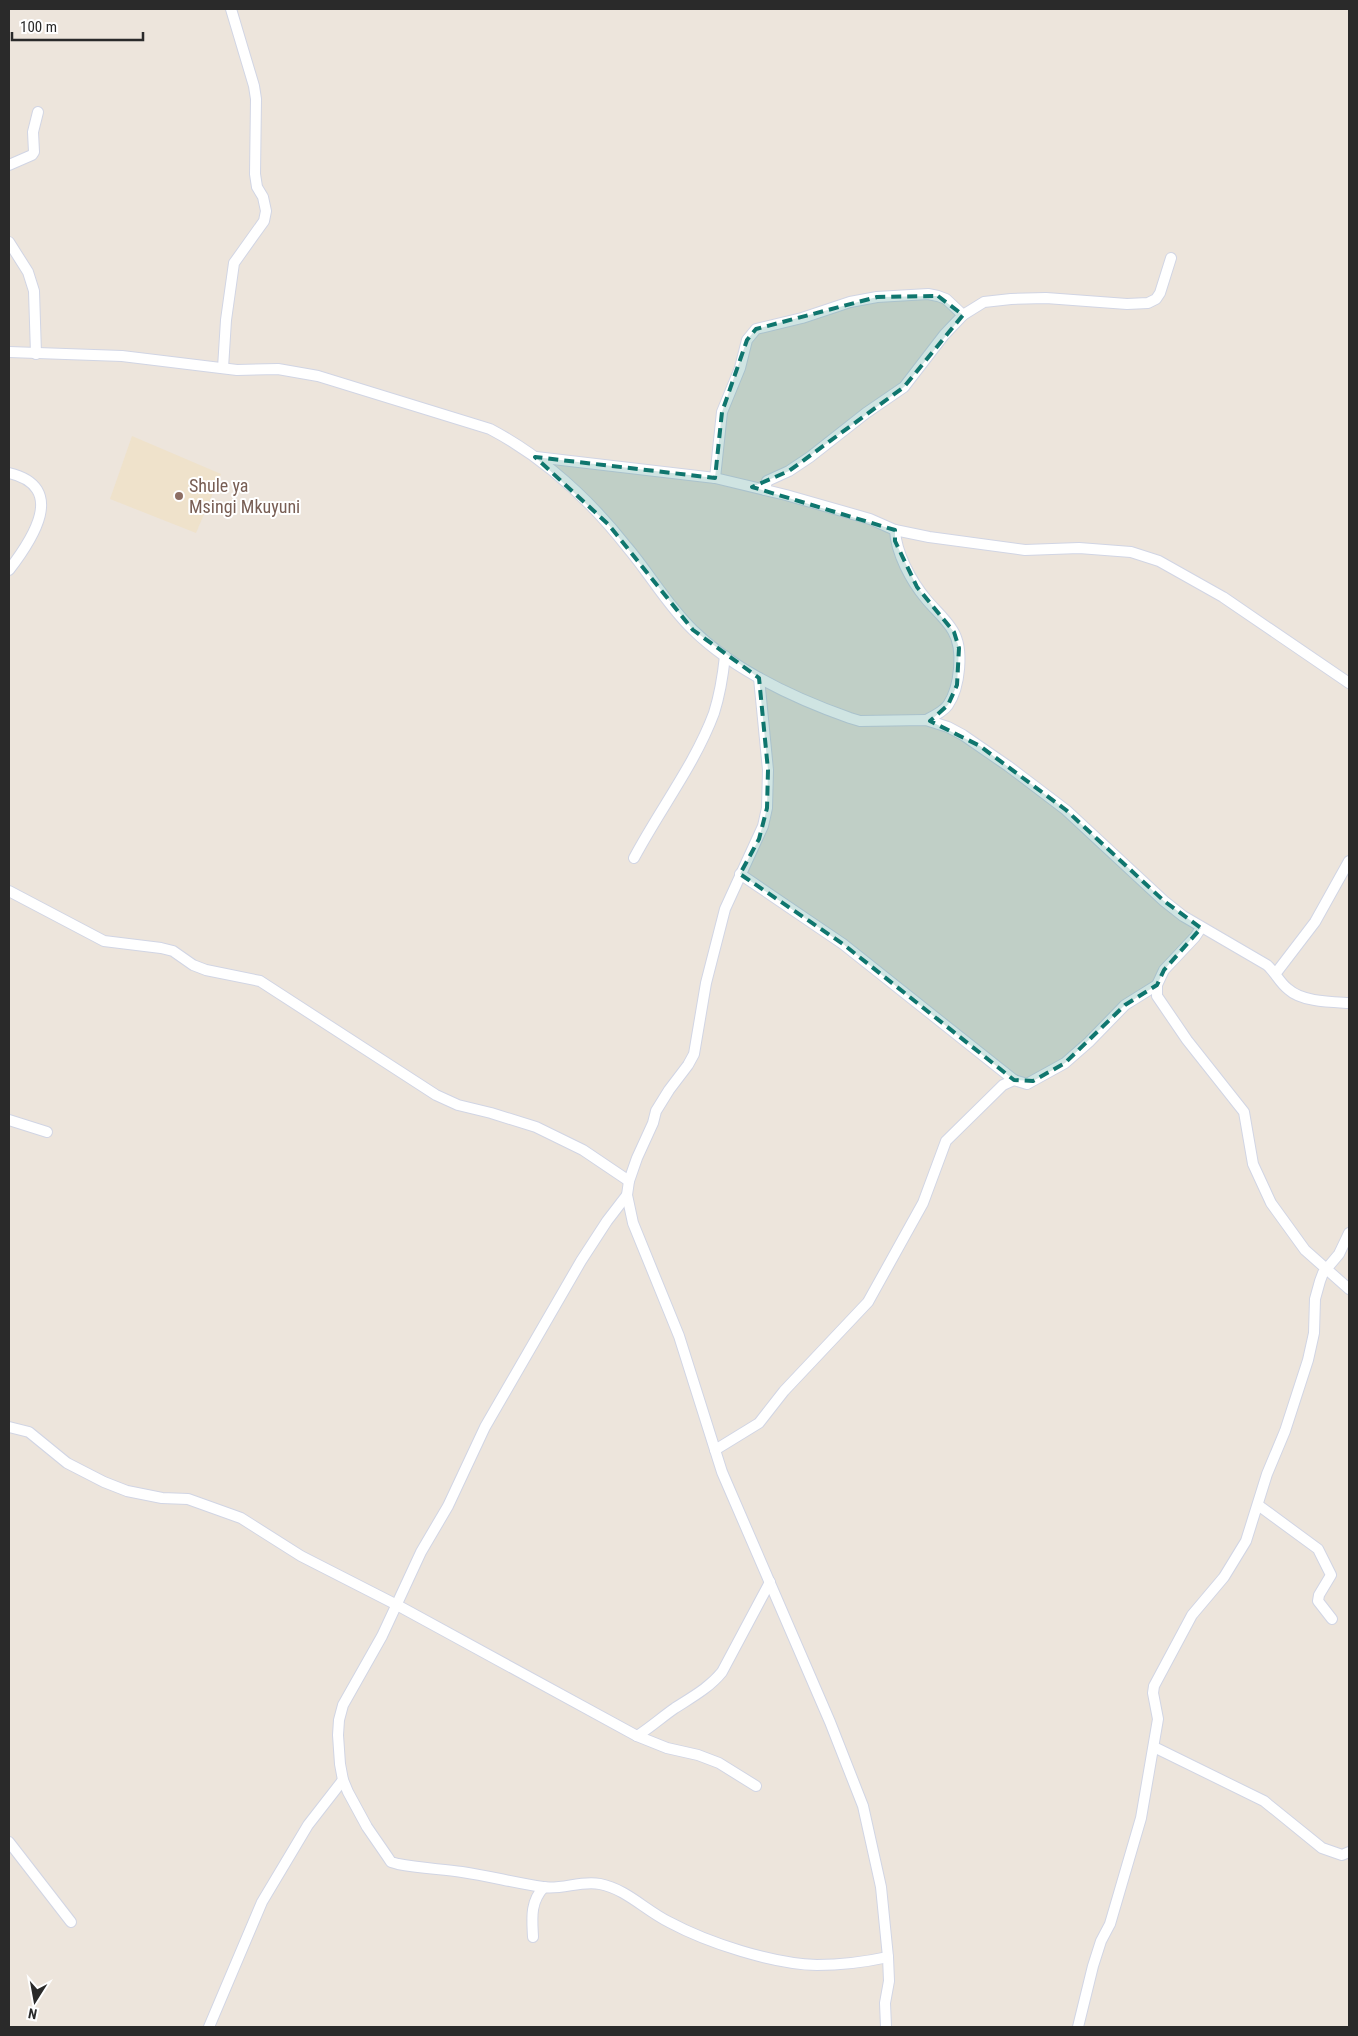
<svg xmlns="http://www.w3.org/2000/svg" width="1358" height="2036" font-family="'Roboto Condensed',sans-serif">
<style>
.education{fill:#efe2cb}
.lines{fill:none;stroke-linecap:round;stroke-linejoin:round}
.street-casing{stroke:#d1d5e4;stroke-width:12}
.street{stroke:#fff;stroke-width:10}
.marked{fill:#0f766e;fill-opacity:0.2;stroke:#0f766e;stroke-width:4;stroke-dasharray:10 6;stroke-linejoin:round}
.education-dot{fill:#8d6e63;stroke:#fff;stroke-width:2}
.labels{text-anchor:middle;stroke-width:4;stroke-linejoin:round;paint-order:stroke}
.education-label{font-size:18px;fill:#785e54;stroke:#fff;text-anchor:start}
</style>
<rect width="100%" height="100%" fill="#ede5dc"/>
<!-- education -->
<path class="education" d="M132,436L221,474L196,533L110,499Z"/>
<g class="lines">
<defs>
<g id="street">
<path d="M9,165L32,155L34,152L33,132L38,112"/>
<path d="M9,242L28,272L34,291L36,354"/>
<path d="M9,352L122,356L237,370L278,369L318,376L490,429C543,457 590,500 627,547C650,574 667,605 693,630C734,670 796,699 850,718L860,721L926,720L948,727L963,735L1008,766L1066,810L1164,901L1183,916L1267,965C1275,972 1280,983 1288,989C1302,1002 1331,1002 1349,1003"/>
<path d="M223,368L226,320L234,263L264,221L266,211L263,197L257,187L255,174L256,99L254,86L231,9"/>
<path d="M536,457L715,478L786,495L870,519L895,530L929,537L1025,550L1079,548L1131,552L1159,561L1223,597L1349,683"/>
<path d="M9,473C68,487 32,540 9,570"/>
<path d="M715,478L722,412L740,368L747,340L756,329L802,318L850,302L877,297L928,294L938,296L946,299L963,315"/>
<path d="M765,490L767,481L789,471L810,457L866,413L904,387L944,335L963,315L984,302L1011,299L1046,298L1127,304L1148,303L1156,299L1160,293L1171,258"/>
<path d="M895,530C896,553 911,581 926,599C935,610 946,619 953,631C964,649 960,687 948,705C943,712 934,716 926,720"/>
<path d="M759,678L768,770L767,808L763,826L725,909L706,983L694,1054L688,1065L669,1090L656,1111L653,1123L637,1158L629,1181L627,1195L633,1223L679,1336L722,1472L830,1722L863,1806L881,1887L888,1957L889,1981L885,2003L886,2027"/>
<path d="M634,858C660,809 695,764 714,713C720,694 723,675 725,656"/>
<path d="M740,874L843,944L1014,1080"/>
<path d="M9,891L104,941L161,948L173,951L193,965L206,970L260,981L436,1095L458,1105L491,1113L536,1127L583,1150L629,1181"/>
<path d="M1201,928L1195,937L1164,970L1157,985V996L1187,1040L1244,1112L1253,1164L1271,1203L1305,1250L1349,1289"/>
<path d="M1276,973L1315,922L1349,861"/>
<path d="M9,1120L47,1132"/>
<path d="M627,1195L607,1221L581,1261L485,1427L448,1506L421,1552L382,1636L343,1705L339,1720L338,1735L340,1764L343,1780L348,1792L367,1827L387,1856L391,1862L398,1864C419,1868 440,1869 462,1872C489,1876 516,1883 543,1887C562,1890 581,1880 600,1884C626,1889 645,1910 669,1922C708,1943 773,1964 817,1965C841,1965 865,1962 888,1957"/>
<path d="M9,1427L29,1432L67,1463L104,1482L127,1491L162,1498L188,1499L241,1518L301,1556L397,1605L637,1736L667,1748L698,1755L719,1763L756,1786"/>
<path d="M715,1450L759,1423L784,1391L868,1302L923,1203L946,1141L1003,1085L1014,1080L1027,1084L1065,1063L1089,1042L1125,1005L1157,985"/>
<path d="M1258,1505L1318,1549L1331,1575L1319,1595L1318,1601L1332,1619"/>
<path d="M637,1736C651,1727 662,1717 675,1708C692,1697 709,1688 722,1672L770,1582"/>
<path d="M1154,1747L1264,1801L1322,1848L1342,1855L1349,1852"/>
<path d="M9,1842L71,1922"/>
<path d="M533,1937C532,1918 530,1902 544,1887"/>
<path d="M209,2027L262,1902L308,1825L343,1780"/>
<path d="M1078,2027L1093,1966L1101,1941L1110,1924L1141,1818L1158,1719L1153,1693L1154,1686L1192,1615L1224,1577L1246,1541L1267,1474L1285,1431L1308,1360L1314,1333L1315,1299L1320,1281L1323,1273L1339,1254L1349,1233"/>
</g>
</defs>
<!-- street casing -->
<use href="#street" class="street-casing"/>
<!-- street -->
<use href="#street" class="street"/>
</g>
<!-- marked area -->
<path class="marked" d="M938,296L963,315L904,387L789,471L752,487L895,530V541L917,587L954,632L959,648L957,685L948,705L930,721L980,746L1066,810L1164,901L1201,928L1164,970L1157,985L1125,1005L1065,1063L1033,1081L1014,1080L843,944L740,874L759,839L767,808L768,770L759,678L693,630L608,524L535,457L715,478L722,412L747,340L756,329L877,297Z"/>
<!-- markers -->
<circle class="education-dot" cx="179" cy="496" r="5"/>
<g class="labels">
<!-- education labels -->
<g class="education-label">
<text x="189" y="492">Shule ya<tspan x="189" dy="21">Msingi Mkuyuni</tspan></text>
</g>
</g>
<!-- border -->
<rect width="1358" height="2036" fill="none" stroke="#2a2a2a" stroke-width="20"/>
<!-- north arrow -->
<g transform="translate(35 2001) rotate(191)" stroke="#ffffff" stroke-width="4" paint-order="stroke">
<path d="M0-4L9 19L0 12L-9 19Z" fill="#2a2a2a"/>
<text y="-8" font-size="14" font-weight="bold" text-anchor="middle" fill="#2a2a2a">N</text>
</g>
<!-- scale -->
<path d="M12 32v8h131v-8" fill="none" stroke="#2a2a2a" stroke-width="2.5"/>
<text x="20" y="32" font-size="15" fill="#2a2a2a" stroke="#ffffff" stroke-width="4" paint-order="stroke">100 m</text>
</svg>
